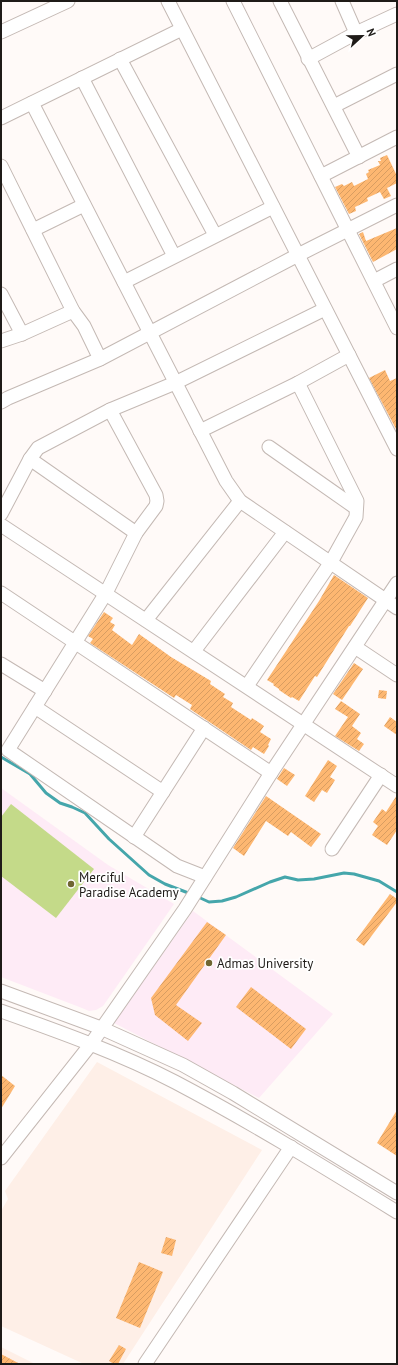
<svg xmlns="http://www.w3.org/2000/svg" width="398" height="1365" font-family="'PT Sans',sans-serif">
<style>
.built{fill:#feefe7}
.education{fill:#feebf6}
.pitch{fill:#c4da89}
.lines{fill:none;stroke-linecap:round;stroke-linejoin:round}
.stream{stroke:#45a6ab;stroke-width:3}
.building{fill:url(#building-hatch)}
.minor-casing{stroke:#c4b9b4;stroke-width:15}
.minor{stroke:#fff;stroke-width:13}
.poi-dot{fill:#6f6532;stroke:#fff;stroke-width:1.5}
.labels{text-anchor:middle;stroke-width:3.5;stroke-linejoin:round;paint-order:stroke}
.poi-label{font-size:13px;fill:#1f1b18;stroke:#fff;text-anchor:start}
</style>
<defs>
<pattern id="building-hatch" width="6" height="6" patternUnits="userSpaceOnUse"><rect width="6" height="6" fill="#fdb771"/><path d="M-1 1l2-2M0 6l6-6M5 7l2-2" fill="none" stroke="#d89d61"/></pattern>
</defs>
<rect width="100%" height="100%" fill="#fffaf8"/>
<!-- built -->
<g class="built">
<path d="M97,1062L262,1150L123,1364H84L1,1326V1211L8,1199L5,1191Z"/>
<path d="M1,1347L35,1364H1Z"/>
</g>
<!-- education -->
<g class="education">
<path d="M1,788L108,865L174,904L103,1006L96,1010L89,1011L82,1008L1,977Z"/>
<path d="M193,911L333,1014L259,1098L114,1023Z"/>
</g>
<!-- pitch -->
<path class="pitch" d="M11,804L94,869L56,918L1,876V817Z"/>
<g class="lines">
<!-- stream -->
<g class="stream">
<path d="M1,757L30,774L46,793L60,803L72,807L85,813L109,839L149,875L165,884L191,894"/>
<path d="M196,896L209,902L222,901L236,897L270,882L285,877L298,880L314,879L344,873L354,874L379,881L397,892"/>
</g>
</g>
<!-- building -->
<g class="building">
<path d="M387,155L397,176V183L387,188L391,196L384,199L380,192L367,198L368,201L355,207L356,211L349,214L335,187L342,184L344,186L352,182L354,186L368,179L366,174L369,172L368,170L380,165L378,161H381L380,158Z"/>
<path d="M397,228V249L373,262L359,234L363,232L366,241Z"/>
<path d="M385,370L390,381L397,378V431L369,378Z"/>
<path d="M334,575L368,598L350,626H349L317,677L315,676L299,701L292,697L291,698L279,690V689L273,685L274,684L267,680L319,601Z"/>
<path d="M104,612L113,618L110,622L115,625L112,630L132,645L139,634L171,657L211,681L210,684L225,694L223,697L233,703L231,707L251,720L252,718L264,726L260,732L271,739L268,745L269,746L264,754L253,747L251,750L190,709L192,705L176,695L174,698L90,643L93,639L88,636Z"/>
<path d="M354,663L363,669L342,700L333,694Z"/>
<path d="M379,690L387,691L386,699L378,698Z"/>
<path d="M341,701L360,714L352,726L361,733L357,739L364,744L359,751L335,736L348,717L335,709Z"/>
<path d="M390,717L397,722V735L384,726Z"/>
<path d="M328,760L337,766L330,777L335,780L327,793L322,790L314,802L305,796Z"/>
<path d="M284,768L295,775L287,786L277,779Z"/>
<path d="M397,795V830L387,845L372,835L378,826L373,822L382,809L386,812Z"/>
<path d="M266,796L321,834L311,847L291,832L288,836L266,821L244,856L233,848Z"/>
<path d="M390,894L397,899V902L364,946L356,940Z"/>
<path d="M207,922L226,935L176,1005L202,1023L188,1041L155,1015L151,998Z"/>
<path d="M251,987L306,1029L291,1049L236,1007Z"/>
<path d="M1,1075L15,1086L1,1109Z"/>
<path d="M397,1110V1156L377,1143Z"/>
<path d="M166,1237L176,1240L172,1256L161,1253Z"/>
<path d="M139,1262L163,1272L140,1328L116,1318Z"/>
<path d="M119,1345L126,1349L118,1364H114L109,1361Z"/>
<path d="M1,1354L20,1364H1Z"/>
</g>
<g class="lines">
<defs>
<g id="minor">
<path d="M168,1L397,449"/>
<path d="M233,1L397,328"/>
<path d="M280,1L359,157"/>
<path d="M342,1L356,33"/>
<path d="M1,32L68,1"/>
<path d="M120,59L215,235"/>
<path d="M308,59L356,33L397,14"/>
<path d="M82,78L174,256"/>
<path d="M32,103L226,481L240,501L397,608"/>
<path d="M334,106L397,74"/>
<path d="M1,118L182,29"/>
<path d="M1,166L73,311L84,326L100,359"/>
<path d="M321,176L397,137"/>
<path d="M33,230L84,205"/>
<path d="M374,281L397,269"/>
<path d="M124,282L273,207"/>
<path d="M1,294L22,334"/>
<path d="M1,341L22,334L73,311"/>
<path d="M1,402L8,398L100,359L298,255L397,205"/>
<path d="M110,410L156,495L157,501L156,506L136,533L106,593L8,750L177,866L205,877"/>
<path d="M200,431L298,383L349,355"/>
<path d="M269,447L356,508"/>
<path d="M30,459L136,533"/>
<path d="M1,514L30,459L38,448L110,410L175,383L325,309"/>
<path d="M1,525L397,786"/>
<path d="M1,593L271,773"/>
<path d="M146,620L240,501"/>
<path d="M355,647L397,675"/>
<path d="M194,651L285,532"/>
<path d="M1,664L45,691"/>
<path d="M247,686L331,562L356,517L357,501L298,383"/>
<path d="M35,707L163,792"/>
<path d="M134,837L204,728"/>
<path d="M332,849L381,775"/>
<path d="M1,991L101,1028L183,1065L233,1093L397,1193"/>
<path d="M1,1011C60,1032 119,1053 175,1082C251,1122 324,1167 397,1212"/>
<path d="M1,1158L91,1044L185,909L271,773L397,583"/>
<path d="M145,1364L291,1147"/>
</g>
</defs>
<!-- minor casing -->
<use href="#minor" class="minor-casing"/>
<!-- minor -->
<use href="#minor" class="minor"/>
</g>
<!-- markers -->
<g class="poi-dot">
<circle cx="71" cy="884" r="4"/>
<circle cx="209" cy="963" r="4"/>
</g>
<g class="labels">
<!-- poi labels -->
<g class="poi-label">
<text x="79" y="882">Merciful<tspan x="79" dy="15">Paradise Academy</tspan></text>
<text x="217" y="968">Admas University</text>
</g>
</g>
<!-- border -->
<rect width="398" height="1365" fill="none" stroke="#1f1b18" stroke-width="4"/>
<!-- north arrow -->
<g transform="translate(362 36) rotate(68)" stroke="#ffffff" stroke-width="3" paint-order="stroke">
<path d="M0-3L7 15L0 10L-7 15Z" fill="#1f1b18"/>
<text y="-6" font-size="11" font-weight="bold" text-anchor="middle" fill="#1f1b18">N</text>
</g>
</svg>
